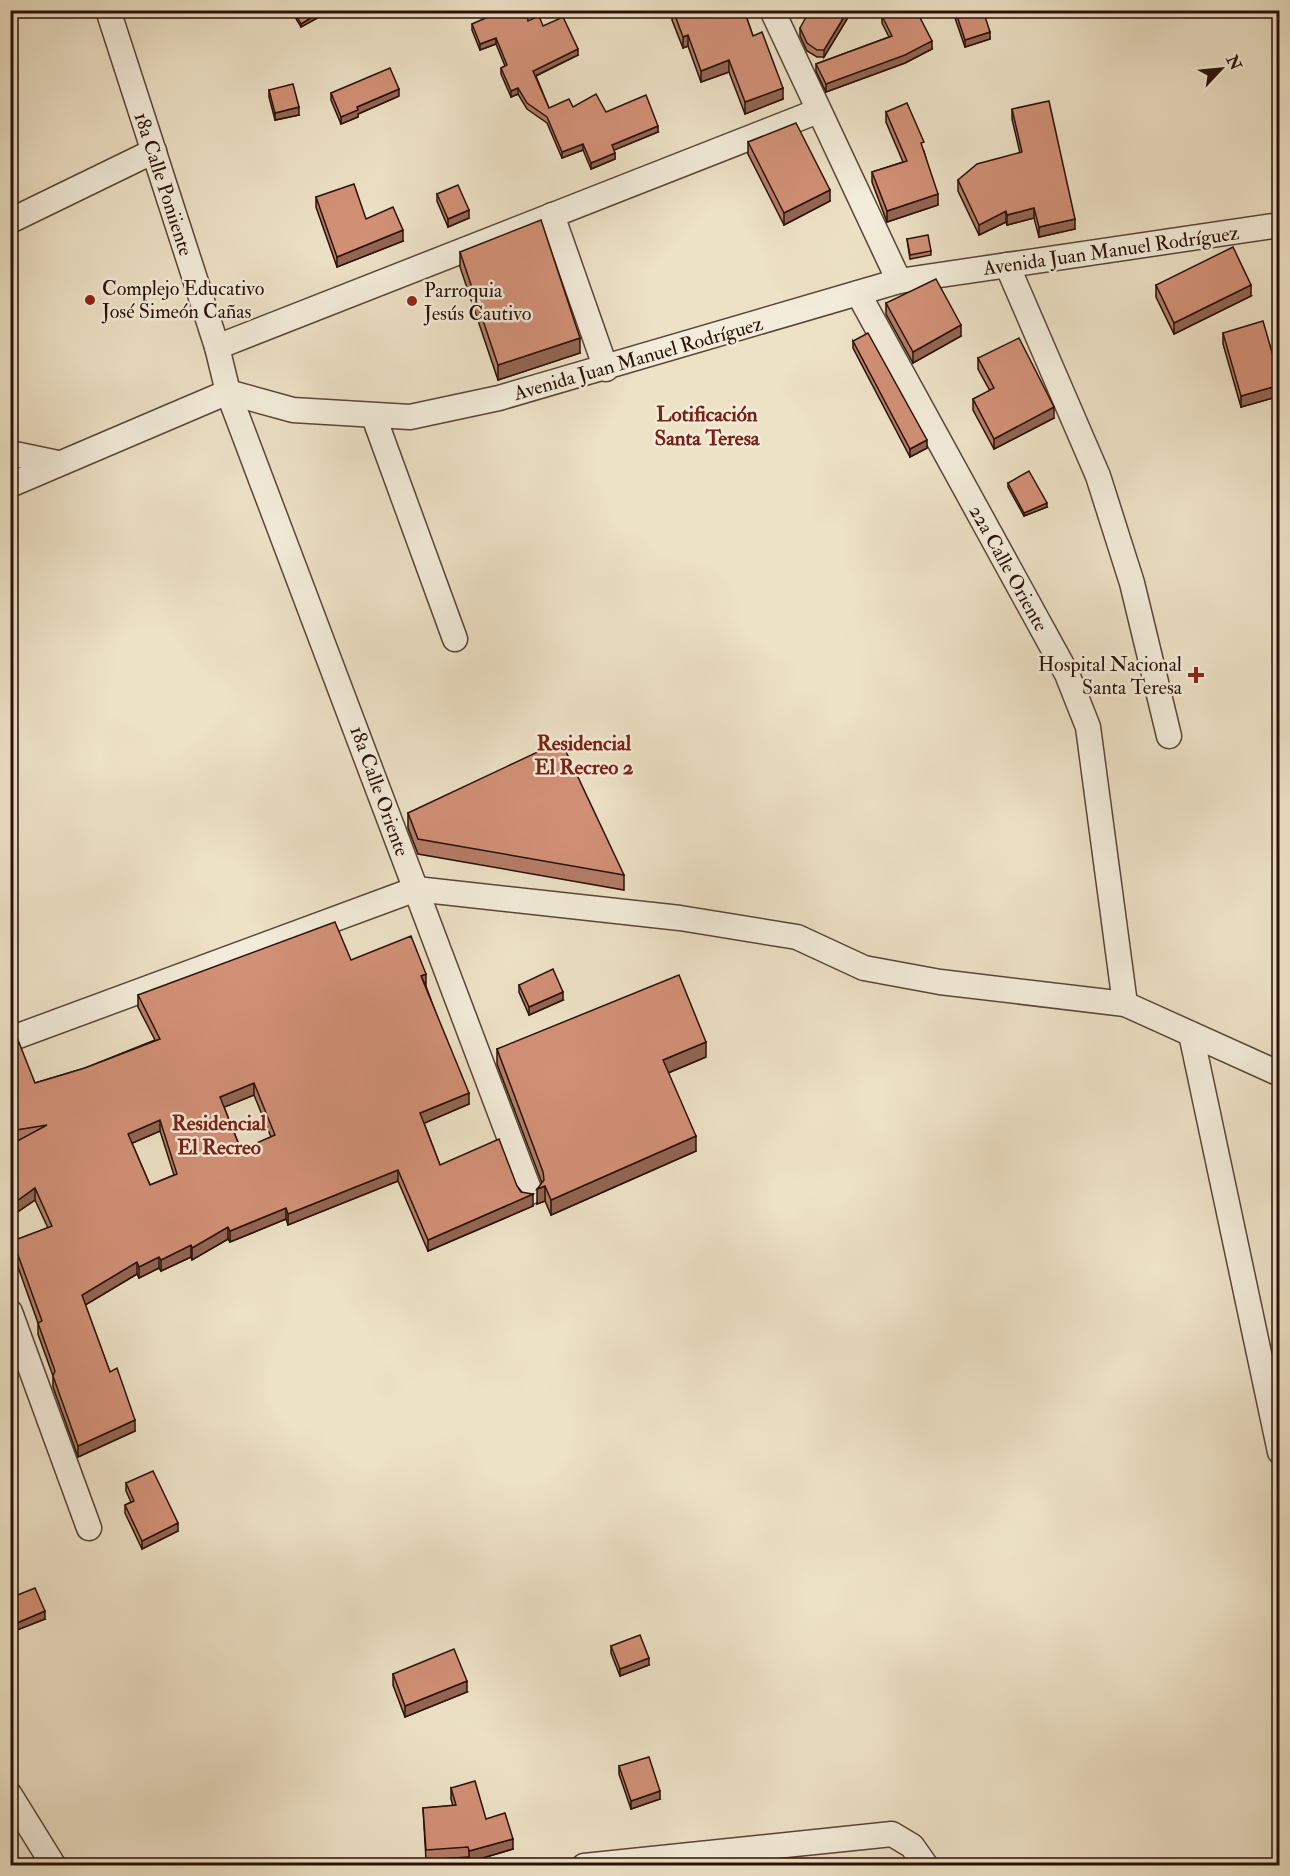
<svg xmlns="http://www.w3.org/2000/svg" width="1290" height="1876" font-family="'IM FELL Double Pica',serif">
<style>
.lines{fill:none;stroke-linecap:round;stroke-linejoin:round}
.minor-casing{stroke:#594537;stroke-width:27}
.minor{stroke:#f3ecda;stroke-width:24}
.wall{fill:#b57c66;stroke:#281107;stroke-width:1.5;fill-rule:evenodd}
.shaded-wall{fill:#936553;stroke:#281107;stroke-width:1.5}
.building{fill:#d29077;stroke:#281107;stroke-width:1.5;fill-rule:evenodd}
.poi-dot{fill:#8f2418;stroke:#f3ecda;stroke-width:2}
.labels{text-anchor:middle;stroke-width:5;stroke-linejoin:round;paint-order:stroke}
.street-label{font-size:20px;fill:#281107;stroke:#f3ecda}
.poi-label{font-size:20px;fill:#281107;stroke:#f3ecda;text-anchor:start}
.neighbourhood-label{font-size:21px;font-weight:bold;fill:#7a1f14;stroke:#f3ecda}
</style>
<rect width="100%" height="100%" fill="#ede1c6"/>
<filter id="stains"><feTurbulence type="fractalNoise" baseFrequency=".00333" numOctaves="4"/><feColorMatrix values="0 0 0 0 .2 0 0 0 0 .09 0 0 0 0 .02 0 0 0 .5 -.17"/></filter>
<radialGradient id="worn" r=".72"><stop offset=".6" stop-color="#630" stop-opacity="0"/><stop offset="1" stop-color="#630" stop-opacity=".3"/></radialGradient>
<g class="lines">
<defs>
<g id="minor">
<path d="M108,10L217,347L228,392L530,1192"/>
<path d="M772,10L899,281"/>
<path d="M552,215L606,369"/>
<path d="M10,221L154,151"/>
<path d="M1007,265L1098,476L1132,583L1169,736"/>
<path d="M858,293L1067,674L1088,727L1125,1004"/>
<path d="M217,347L818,111"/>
<path d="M374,417L455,639"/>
<path d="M10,453L58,463"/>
<path d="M10,485L228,392L293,410L410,417L499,398L899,281L1280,225"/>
<path d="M1191,1034L1280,1452"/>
<path d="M10,1039L416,889L680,918L797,937L864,968L940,982L1125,1004L1280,1074"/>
<path d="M10,1312L89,1528"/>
<path d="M10,1795L54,1866"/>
<path d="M584,1866L892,1834L912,1846L926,1866"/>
</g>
</defs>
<!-- minor casing -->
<use href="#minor" class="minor-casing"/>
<!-- minor -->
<use href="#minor" class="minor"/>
</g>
<!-- wall -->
<g class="wall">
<path d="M292,10H318L319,17L301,27L292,12Z"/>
<path d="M672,10H744L753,36L783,99L745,114L729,72L701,82L688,46L683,48L672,20Z"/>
<path d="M954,10H983L990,39L965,47L954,15Z"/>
<path d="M522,14L528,21L543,26L578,55L536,76L549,108L573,107L606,112L658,132L614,150L615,159L591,169L583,150L562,158L547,123L527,109L518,94L511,97L501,74V68L505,66L496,44L480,50L472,30V24Z"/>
<path d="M882,16L932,49L905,63L826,92L816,71V64L889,37L882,23Z"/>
<path d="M847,19L824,57H817L807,51L800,36V28Z"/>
<path d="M269,90L299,115L275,120L269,97Z"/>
<path d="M331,93L399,96L358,114V117L341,124L331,100Z"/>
<path d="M1012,109L1075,229L1039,237L1034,218L1007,225L1006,222L979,235L958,191V180L1020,153L1012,119Z"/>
<path d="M886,112L924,151L938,205L887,222L872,182V172L903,162L886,122Z"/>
<path d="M748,142L830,201L784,225L748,154Z"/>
<path d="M437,194L469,218L448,227L437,201Z"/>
<path d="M316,197L366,219L403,241L337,267L316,207Z"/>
<path d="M907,239L931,251V255L910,259Z"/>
<path d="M460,252L580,353L498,380L460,267Z"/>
<path d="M1156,285L1251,296L1174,334L1156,297Z"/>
<path d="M886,303L961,336L913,363L886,314Z"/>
<path d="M1223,333L1280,380V396L1241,407L1223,344Z"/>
<path d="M853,341L927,448L910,457L853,348Z"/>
<path d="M978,358L1054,418L994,449L973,410V399L990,391L978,369Z"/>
<path d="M1008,483L1047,507L1024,516L1008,487Z"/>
<path d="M408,813L624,875V890L418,854L408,828Z"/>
<path d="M351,960L426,986L469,1104L424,1123L440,1165L517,1186L533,1206L428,1251L398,1181L288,1225L286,1219L230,1242L228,1239L192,1260L191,1257L161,1271L159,1268L139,1278L137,1274L85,1305L110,1372L135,1431L78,1457L53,1387V1376L38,1334V1323L18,1267H10V1242L48,1228L35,1200L10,1217V1145L16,1142L10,1143V1043L35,1083L85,1068L155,1040L138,1007V995ZM254,1095L271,1137L241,1150L224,1107ZM160,1131L174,1175L150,1185L132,1143Z"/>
<path d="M519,985L563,1000L529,1015L519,992Z"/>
<path d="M497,1049L706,1057L668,1073L696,1151L551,1215L545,1201L537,1204L542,1183L497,1064Z"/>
<path d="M126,1483L178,1531L142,1549L125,1513V1505L131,1502L126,1491Z"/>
<path d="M10,1598L45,1619L17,1630L16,1627V1630L10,1632V1612L12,1614L10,1610Z"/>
<path d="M611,1646L649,1665L620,1676L611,1653Z"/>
<path d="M393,1674L467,1692L405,1717L393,1685Z"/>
<path d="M619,1766L660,1799L631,1809L619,1774Z"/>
<path d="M451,1788L486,1819L513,1849L469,1862L468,1857L426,1860L423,1808L453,1806L451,1799Z"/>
</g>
<!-- shaded-wall -->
<g class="shaded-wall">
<path d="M847,12V19L824,57V50Z"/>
<path d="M319,13V17L301,27V24Z"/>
<path d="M990,32V39L965,47V40Z"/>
<path d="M688,35V46L683,48V37Z"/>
<path d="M496,38V44L480,50V44Z"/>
<path d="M932,41V49L905,63L826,92V84Z"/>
<path d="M578,49V55L533,77V71Z"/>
<path d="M729,60V72L701,82V71Z"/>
<path d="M518,88V94L511,97V91Z"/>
<path d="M783,88V99L745,114V102Z"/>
<path d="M399,89V96L358,114V117L341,124V117L357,107Z"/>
<path d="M299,107V115L275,120V113Z"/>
<path d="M658,126V132L612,151V145Z"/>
<path d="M583,144V150L562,158V152Z"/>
<path d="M615,153V159L591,169V163Z"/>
<path d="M830,190V201L784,225V213Z"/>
<path d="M938,194V205L887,222V211Z"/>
<path d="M1034,208V218L1007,225V215Z"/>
<path d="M469,210V218L448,227V219Z"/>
<path d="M1006,211V222L979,235V225Z"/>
<path d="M1075,219V229L1039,237V227Z"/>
<path d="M403,230V241L337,267V257Z"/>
<path d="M1251,285V296L1174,334V323Z"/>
<path d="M961,325V336L913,363V352Z"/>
<path d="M580,338V353L498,380V365Z"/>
<path d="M1280,385V396L1241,407V396Z"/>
<path d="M1054,407V418L994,449V439Z"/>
<path d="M927,440V448L910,457V449Z"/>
<path d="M1047,503V507L1024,516V513Z"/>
<path d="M426,974V986L421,976Z"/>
<path d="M563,992V1000L529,1015V1007Z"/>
<path d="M706,1042V1057L663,1075V1060Z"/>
<path d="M254,1083V1095L220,1109V1097Z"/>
<path d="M469,1093V1104L420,1125V1113Z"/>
<path d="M160,1120V1131L128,1145V1134Z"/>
<path d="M696,1136V1151L551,1215V1200Z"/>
<path d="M398,1170V1181L288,1225V1214Z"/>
<path d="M545,1186V1201L537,1204V1189Z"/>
<path d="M35,1188V1200L10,1217V1206Z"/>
<path d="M533,1194V1206L428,1251V1240Z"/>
<path d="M286,1208V1219L230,1242V1231Z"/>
<path d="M228,1227V1239L192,1260V1248Z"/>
<path d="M191,1245V1257L161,1271V1260Z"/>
<path d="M159,1257V1268L139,1278V1267Z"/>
<path d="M137,1262V1274L82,1307V1295Z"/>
<path d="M135,1420V1431L78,1457V1446Z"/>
<path d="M178,1523V1531L142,1549V1541Z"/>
<path d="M45,1611V1619L17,1630V1623Z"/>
<path d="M16,1620V1630L10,1632V1622Z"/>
<path d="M649,1658V1665L620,1676V1669Z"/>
<path d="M467,1681V1692L405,1717V1706Z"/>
<path d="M660,1791V1799L631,1809V1801Z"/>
<path d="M513,1839V1849L469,1862V1851Z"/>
</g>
<!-- building -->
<g class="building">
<path d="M293,10H318L319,13L301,24Z"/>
<path d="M504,10H520L522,14L527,12L528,21L539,16L543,26L563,17L578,49L533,71L549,108L569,99L573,107L596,94L606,112L646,95L658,126L612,145L615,153L591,163L583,144L562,152L547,117L527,103L518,88L511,91L501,68L507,65L496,38L480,44L472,24Z"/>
<path d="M673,10H744L753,36L762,32L783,88L745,102L729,60L701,71L688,35L683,37Z"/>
<path d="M810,10H845L847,12L824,50H817L807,43L800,28Z"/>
<path d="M892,10H916L932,41L905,55L826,84L816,64L892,36L882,16Z"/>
<path d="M955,10H983L990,32L965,40Z"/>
<path d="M390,68L399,89L357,107L358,110L341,117L331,93Z"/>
<path d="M293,84L299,107L275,113L269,90Z"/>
<path d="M1049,101L1075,219L1039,227L1034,208L1007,215L1006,211L979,225L958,180L977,164L1022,152L1012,109Z"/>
<path d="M907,103L924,142L921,143L938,194L887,211L872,172L907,161L886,112Z"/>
<path d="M796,123L830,190L784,213L748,142Z"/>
<path d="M354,184L366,219L393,207L403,230L337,257L316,197Z"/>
<path d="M458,185L469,210L448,219L437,194Z"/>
<path d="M541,220L580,338L498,365L460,252Z"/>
<path d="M928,235L931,251L910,255L907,239Z"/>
<path d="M1233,247L1251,285L1174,323L1156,285Z"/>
<path d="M936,279L961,325L913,352L886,303Z"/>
<path d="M1263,321L1280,380V385L1241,396L1223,333Z"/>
<path d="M868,333L927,440L910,449L853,341Z"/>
<path d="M1019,338L1054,407L994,439L973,399L994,388L978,358Z"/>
<path d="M1029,471L1047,503L1024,513L1008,483Z"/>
<path d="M561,741L624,875L418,839L408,813Z"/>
<path d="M335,922L351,960L411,936L426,974L421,976L469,1093L420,1113L440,1165L499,1139L517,1186L521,1192L533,1194L428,1240L398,1170L288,1214L286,1208L230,1231L228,1227L192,1248L191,1245L161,1260L159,1257L139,1267L137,1262L82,1295L110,1372L117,1368L135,1420L78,1446L53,1376L55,1371L38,1323L42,1321L18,1255L10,1256V1242L52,1226L35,1188L10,1206V1145L47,1125L10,1131V1043L18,1040L35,1083L85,1068L160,1039L138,995ZM254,1083L275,1135L241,1150L220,1097ZM160,1120L177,1174L150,1185L128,1134Z"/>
<path d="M553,969L563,992L529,1007L519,985Z"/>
<path d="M679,975L706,1042L663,1060L696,1136L551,1200L545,1186L537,1189L544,1180L543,1172L497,1049Z"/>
<path d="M153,1471L178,1523L142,1541L125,1505L134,1501L126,1483Z"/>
<path d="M35,1588L45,1611L17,1623L10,1602V1598Z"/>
<path d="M10,1612L16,1620L10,1622Z"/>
<path d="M640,1635L649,1658L620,1669L611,1646Z"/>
<path d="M454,1649L467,1681L405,1706L393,1674Z"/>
<path d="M649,1757L660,1791L631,1801L619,1766Z"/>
<path d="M475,1781L486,1819L505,1813L513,1839L469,1851L468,1847L426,1850L423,1808L456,1805L451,1788Z"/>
</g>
<!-- markers -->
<g class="poi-dot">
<circle cx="90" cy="300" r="6"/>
<circle cx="412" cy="301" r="6"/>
<path d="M1193 666h6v6h6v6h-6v6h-6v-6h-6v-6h6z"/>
</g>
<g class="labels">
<!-- street labels -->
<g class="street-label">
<text transform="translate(164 184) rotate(72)" y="7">18a Calle Poniiente</text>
<text transform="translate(1111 250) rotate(-8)" y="7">Avenida Juan Manuel Rodríguez</text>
<text transform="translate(638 358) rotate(-16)" y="7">Avenida Juan Manuel Rodríguez</text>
<text transform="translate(1009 568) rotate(61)" y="7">22a Calle Oriente</text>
<text transform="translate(380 791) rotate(70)" y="7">18a Calle Oriente</text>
</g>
<!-- poi labels -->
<g class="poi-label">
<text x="102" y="295">Complejo Educativo<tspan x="102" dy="23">José Simeón Cañas</tspan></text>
<text x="424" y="297">Parroquia<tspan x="424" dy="23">Jesús Cautivo</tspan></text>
<text x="1182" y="671" text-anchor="end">Hospital Nacional<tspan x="1182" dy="23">Santa Teresa</tspan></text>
</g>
<!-- neighbourhood labels -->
<g class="neighbourhood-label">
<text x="707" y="421">Lotificación<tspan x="707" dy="24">Santa Teresa</tspan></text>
<text x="584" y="750">Residencial<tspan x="584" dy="24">El Recreo 2</tspan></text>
<text x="219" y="1130">Residencial<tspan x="219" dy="24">El Recreo</tspan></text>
</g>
</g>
<!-- margin -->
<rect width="1290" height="1876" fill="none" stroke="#ede1c6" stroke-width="36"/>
<rect x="12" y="12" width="1266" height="1852" fill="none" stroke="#281107" stroke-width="3"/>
<rect x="18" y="18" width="1254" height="1840" fill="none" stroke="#281107" stroke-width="1.5"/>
<!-- north arrow -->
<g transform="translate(1221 69) rotate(64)" stroke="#f3ecda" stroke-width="4.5" paint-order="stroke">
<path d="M0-4.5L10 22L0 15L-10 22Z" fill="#281107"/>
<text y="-9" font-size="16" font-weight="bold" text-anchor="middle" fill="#281107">N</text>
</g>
<rect width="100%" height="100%" filter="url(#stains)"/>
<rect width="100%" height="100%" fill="url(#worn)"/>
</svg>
